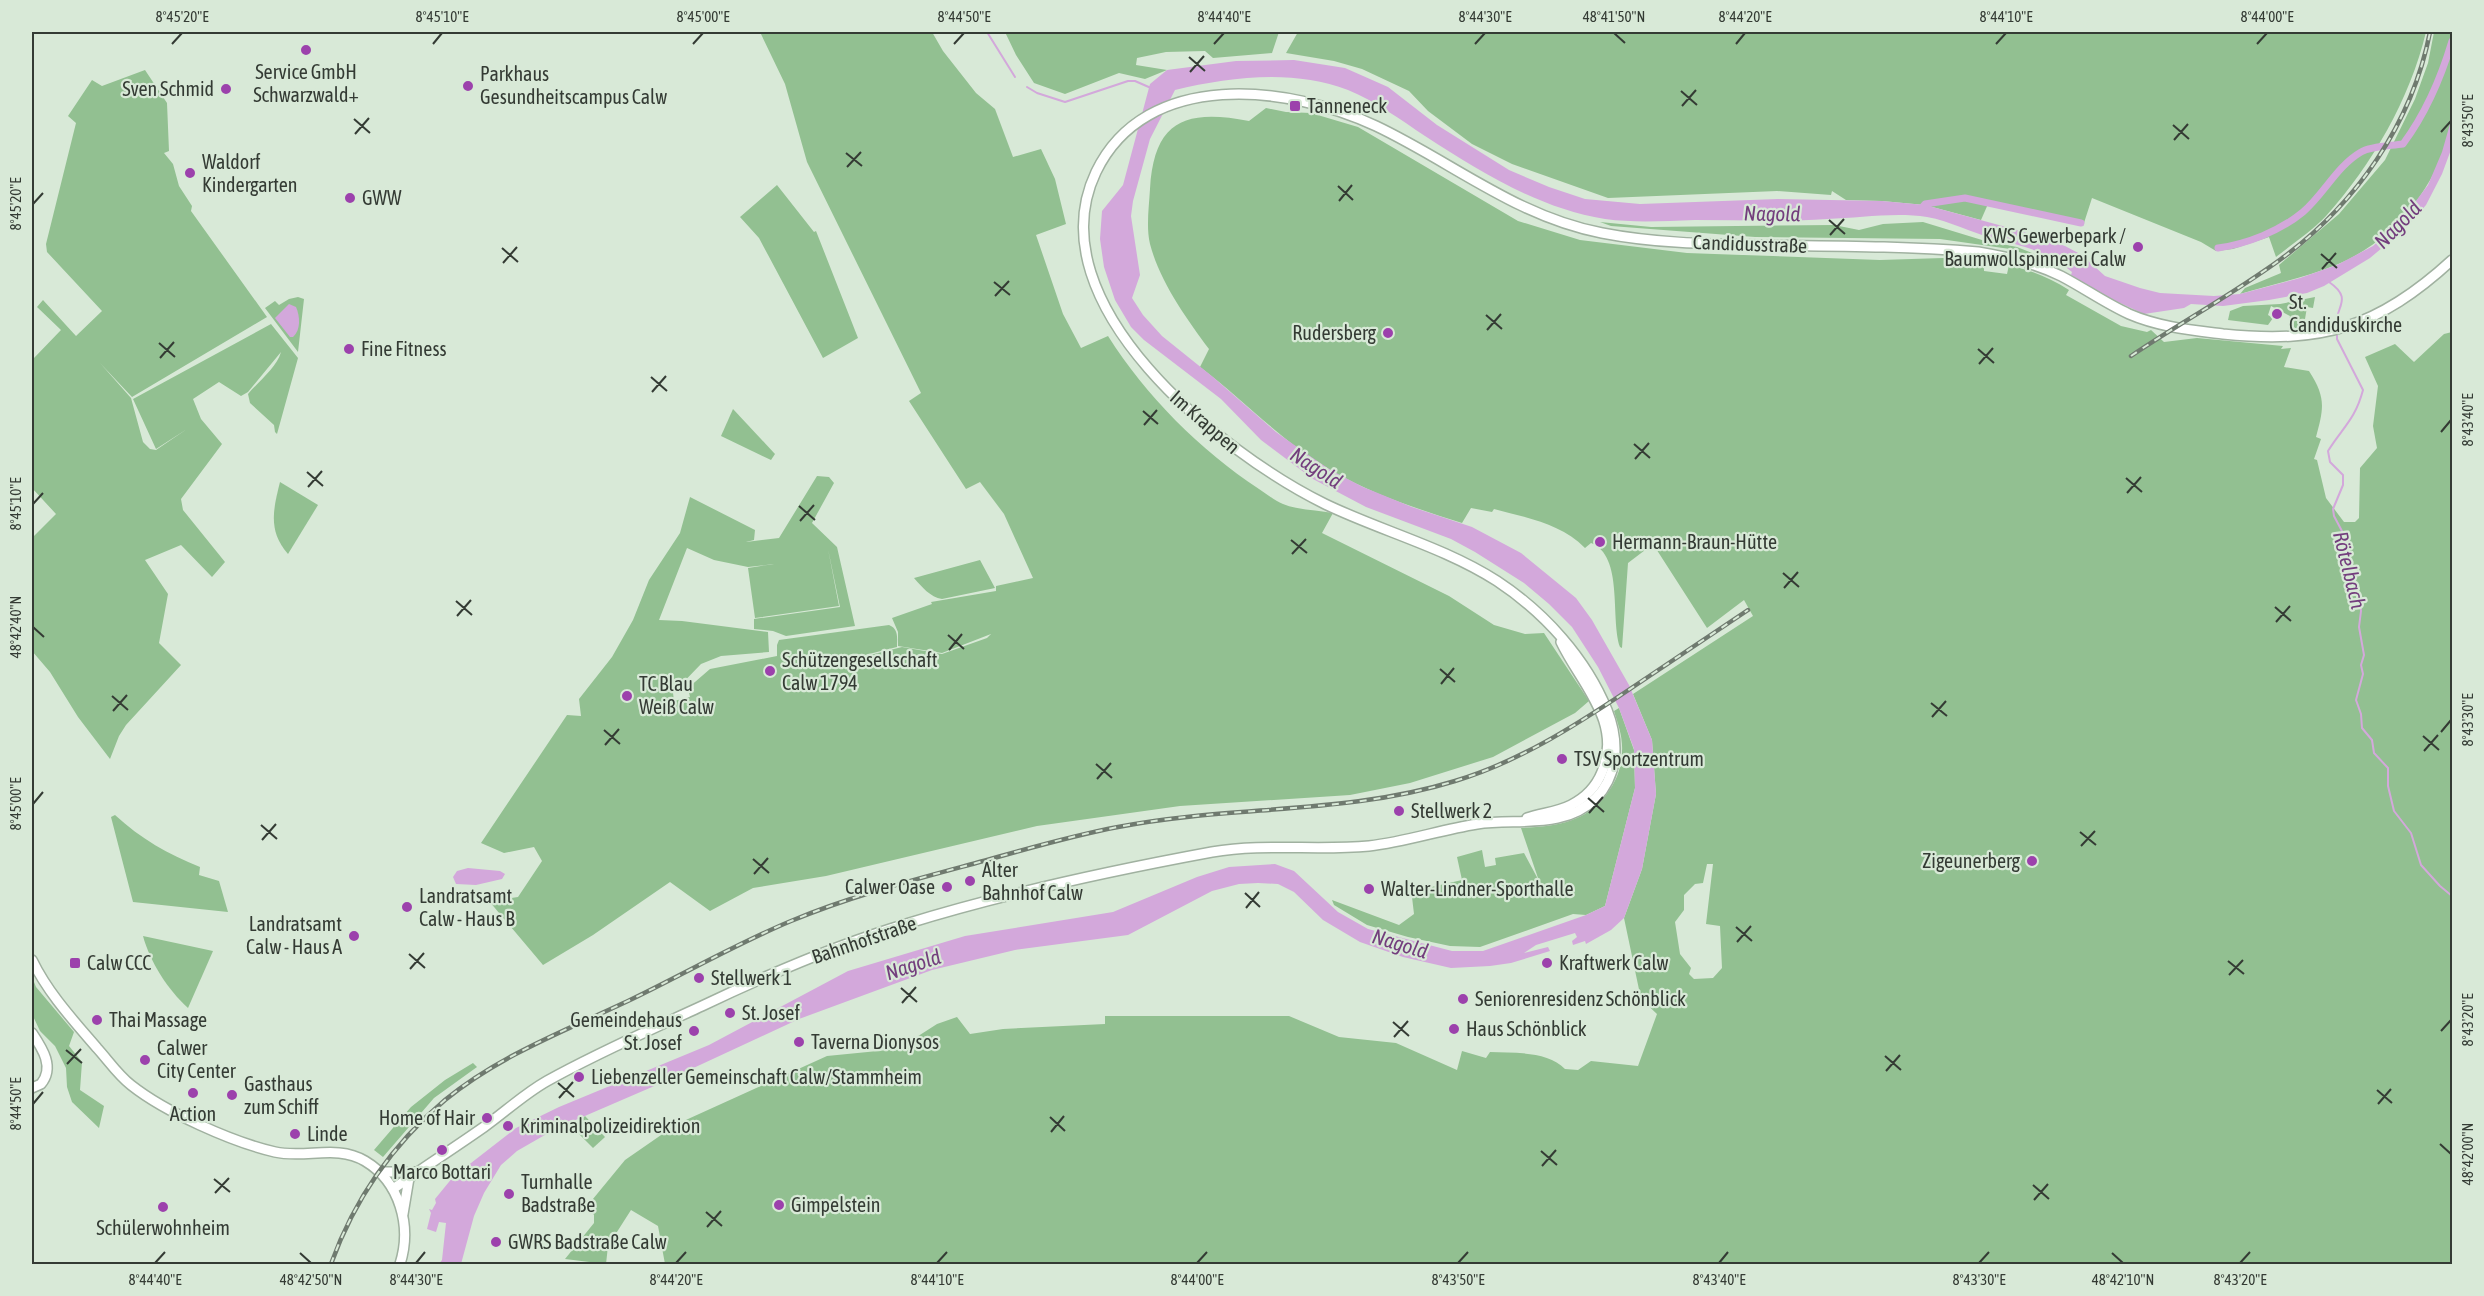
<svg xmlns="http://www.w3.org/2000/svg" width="2484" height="1296" font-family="'Asap Condensed',sans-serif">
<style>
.green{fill:#92c091;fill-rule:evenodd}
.water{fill:#d3a8db}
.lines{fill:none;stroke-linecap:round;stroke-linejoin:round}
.stream{stroke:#d3a8db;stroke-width:2}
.canal{stroke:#d3a8db;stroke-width:7}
.primary-casing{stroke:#a0b1a0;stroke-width:12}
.primary{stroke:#fff;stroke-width:9}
.rail-casing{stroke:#6f7a6f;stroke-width:4.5}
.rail{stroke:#d8e9d7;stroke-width:2;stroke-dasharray:7;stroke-linecap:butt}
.ticks{fill:none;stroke:#343b34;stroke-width:2}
.poi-dot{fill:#9c41ac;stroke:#d8e9d7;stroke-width:2}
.labels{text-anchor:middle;stroke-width:4.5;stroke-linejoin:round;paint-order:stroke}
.poi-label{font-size:20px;fill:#343b34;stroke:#d8e9d7;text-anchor:start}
.street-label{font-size:20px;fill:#343b34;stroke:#d8e9d7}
.water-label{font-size:21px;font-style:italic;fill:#733e7d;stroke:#d8e9d7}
.neatline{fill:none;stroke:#343b34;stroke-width:2}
.ticks-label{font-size:15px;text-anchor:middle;fill:#343b34}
</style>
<rect width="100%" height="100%" fill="#d8e9d7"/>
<!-- green -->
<g class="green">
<path d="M760,32H932L943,51L976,93L995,109L1013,157L1041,149L1055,179L1066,224L1036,235L1063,314L1081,348L1108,336C1146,396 1200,450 1259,489C1267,494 1275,501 1283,504C1297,510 1317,510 1333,513L1322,533L1449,596L1494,625L1525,634L1544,633L1589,701L1575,713L1493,757L1410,783L1350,795L1180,806L1037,826L826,876L753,888L710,911L670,882L593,935L543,965L489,901L518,897L542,861L534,847L504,853L481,843L567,715L581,716L579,699L612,657L633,620L649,580L680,533L690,497L755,530L754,540L746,542L779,538L817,476L829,477L834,483L812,523L837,547L855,626L786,636L773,631L754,629V619L840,607L828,549L839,606L755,618L748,568L774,564L748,567L714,560L687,548L659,620L682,621L768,632L769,652L721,656L701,664L673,693L674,701L690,697L688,688L710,669L777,656V645L779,640L889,625C899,629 897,638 897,647L853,658V663L854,659L902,647L942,654L987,638L991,634L942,653L898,646V632L892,618L932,604L931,602L996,591V586L1033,578L1004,514L980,482L966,489L909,401L921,393L807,162L785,84Z"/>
<path d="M1005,32H1279L1272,53L1213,58L1205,51L1166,52L1137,58L1136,65L1167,70L1145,79L1119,73L1065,94L1034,83L1016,55Z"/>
<path d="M1298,32H2426C2410,99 2372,165 2326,216C2312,231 2292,244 2276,257L2269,237L2233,249L2216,251L2201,242L2092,198L2083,226L1988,204L1981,220L1925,205L1882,201L1846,200L1832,191L1831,195L1777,191L1608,198L1512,164L1472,144L1428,111L1409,91L1362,69L1334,61L1286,53Z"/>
<path d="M2434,32H2452C2452,57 2456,93 2452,118C2442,182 2395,241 2336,265C2304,278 2272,284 2240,294L2245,288L2281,273L2279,265L2339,214L2385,160L2415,99L2428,63Z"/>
<path d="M145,70L167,103L169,151L164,153L173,164L179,186L192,206L191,211L267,317L132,397L100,363L131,398L143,442L150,449L156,450L187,429L156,449L133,399L271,324L298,358L277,434L275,432L274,425L250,403L248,394C259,381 277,367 281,352L248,392L241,396L219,382L193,399L201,419L222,444L181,499L183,510L225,562L212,577L181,545L145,560L168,594L159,643L181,665L126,725L119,736L110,759L78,717L50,672L32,651V538L56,514L32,488V356L34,358L61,330L37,307L43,300L76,336L102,311L47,252L46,244L76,123L68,116L92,80L102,86Z"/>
<path d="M1266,108L1286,112L1311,113L1358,127L1518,221L1580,240L1687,253L1880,260L1943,258L1984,261V271L2007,274L2009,265C2030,270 2050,278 2069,290L2066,295L2121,326L2147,332L2151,330L2164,342L2197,338L2283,346L2281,349L2291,348L2284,367L2309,371C2326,397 2324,408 2316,437L2321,439L2314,459L2317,460L2326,498L2344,522H2355L2359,518L2360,468L2377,448L2373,426L2378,386L2365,357L2395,344L2414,362L2444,334L2452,332V1264H665L658,1226L631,1210L608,1246L606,1264L565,1259L594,1223V1215L588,1205L625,1160L677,1124L827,1056L898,1049L937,1024L957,1017L970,1034L1003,1029L1105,1024V1016H1289L1339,1037L1396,1043L1457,1070L1462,1051L1486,1058L1490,1052C1514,1053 1548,1051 1565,1069L1578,1070L1591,1061L1638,1066L1657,1014L1641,999L1624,918L1642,869L1656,794L1652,740L1633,694L1753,616L1744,600L1707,628L1653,544L1628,563L1622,648L1620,647C1610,618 1624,556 1591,543L1585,548C1560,523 1527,518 1494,509L1492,512L1471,508L1462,523C1418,509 1374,495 1334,472C1284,444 1245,401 1200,367L1209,349C1186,318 1160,282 1150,244C1146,227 1149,207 1150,189C1154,120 1186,109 1249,121ZM1707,864H1713L1706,924L1720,926L1722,968L1713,978L1694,979L1689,974L1691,968L1680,954L1675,922L1684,910V895L1695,884L1703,883Z"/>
<path d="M777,185L814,232L816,231L858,338L823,358L759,238L740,217Z"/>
<path d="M1600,222L1651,227L1834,225L1859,230L1883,224L1923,222L1982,240L2017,247L2060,264L2057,268L2031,256L2010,249L1940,239L1755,237L1611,226Z"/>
<path d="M298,297L304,299L298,352L265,308L275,301L279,305L289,299Z"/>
<path d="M2315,297L2313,308L2307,307L2303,331L2288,325L2290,316L2271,306L2268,315L2273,318L2268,325L2228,320L2230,311L2243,306L2280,304Z"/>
<path d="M733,409L775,454L771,460L721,436Z"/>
<path d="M280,482L318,505L288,554C268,531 273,510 280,482Z"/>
<path d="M980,560L995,588L942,599C930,597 922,587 914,578Z"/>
<path d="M1619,708L1634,750L1635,788L1605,906L1586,915L1573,914L1480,947L1450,946L1408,937L1367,925L1334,905L1332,900L1399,925L1414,914L1412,897L1415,895L1414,891L1462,880L1457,857L1482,850L1485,867L1496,865L1495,858L1524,853L1539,881L1521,828C1538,827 1556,826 1572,820C1599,811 1622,781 1622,752C1623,737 1618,724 1614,711Z"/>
<path d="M115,815C141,839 168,854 200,867L199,875L219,881L228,912L133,902L111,817Z"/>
<path d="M143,936L213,951L188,1008C168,990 150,962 143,936Z"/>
<path d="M32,977L36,987L74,1032L69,1046L82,1062L80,1090L104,1106L99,1128L72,1102L67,1087L66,1068L55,1046L40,1031L32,1014Z"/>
<path d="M473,1063L477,1067L434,1098L383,1157L374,1150L411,1107L445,1080Z"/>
<path d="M585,1116L605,1137L593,1148L573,1128Z"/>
</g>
<!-- water -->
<g class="water">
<path d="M1294,60L1345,68L1388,87L1437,125L1509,170L1549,187L1585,199L1640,204L1778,199L1882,201L1925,205L2021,231L2065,246L2082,255L2105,276L2140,288L2160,293L2214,296L2240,294L2300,278L2337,265L2373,246L2403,218L2428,185L2442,152L2452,117V147L2442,174L2426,205L2407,227L2370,258L2324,286L2307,293L2269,300L2223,306L2191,304L2184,308L2144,314L2107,297L2071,275L2072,272C2046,251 2026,247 1995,239C1972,233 1950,221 1927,217C1895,212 1860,218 1827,219C1783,222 1739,220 1695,220C1664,221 1635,223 1605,219C1538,208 1481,172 1425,136C1401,120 1375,101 1348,90C1293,69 1230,77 1175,90L1150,139L1133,201L1131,216L1140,275L1132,298L1143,315L1162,336L1213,377L1276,432L1307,454L1332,471L1363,487L1412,507L1472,527L1521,553L1576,598L1592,620L1629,685L1652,740L1656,794L1642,869L1624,918L1611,930L1586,944L1585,941L1573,945L1572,941L1577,937L1575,933L1536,945L1524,953L1548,947L1550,951L1511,963L1490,966L1451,968L1403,957L1360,942L1323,920L1294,892L1278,884L1258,883L1239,884L1212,891L1128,935L1015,950L932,970L799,1019L659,1084L557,1128L517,1151L501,1165L484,1193L474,1216L461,1264H439L442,1260L446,1223L439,1222L436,1232L427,1229L431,1213L429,1209L432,1210L436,1203L435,1199L453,1177L516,1128L559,1107L709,1045L848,971L965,936L1113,912L1197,877L1229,867L1275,864L1294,871L1338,912L1368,929L1452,951H1483L1586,915L1605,906L1635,788L1634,749L1619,708L1598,667L1572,627L1549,604L1524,583L1475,552L1451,539L1366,507L1313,479L1261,440L1221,399L1144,340L1131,327L1115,300L1104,267L1100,239L1102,211L1123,185L1150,84L1167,70L1236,61Z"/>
<path d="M289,304L296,307C300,316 301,330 293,337H290L275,318Z"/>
<path d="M468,868L500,871L505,874L502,879L476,885L456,884L453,877L457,871Z"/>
</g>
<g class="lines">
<!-- stream -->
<g class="stream">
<path d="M987,32L1015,77"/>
<path d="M1027,87L1037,93L1065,102L1128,81H1135L1151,88"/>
<path d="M2329,282C2354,299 2335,307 2336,326"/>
<path d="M2337,332V339L2363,390C2355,420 2343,427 2328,451L2330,462L2343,475V485L2333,509L2334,516L2343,533L2341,549L2348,561L2346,570L2360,601L2361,611L2359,627L2364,655L2361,665L2363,674L2356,700L2361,714L2362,728L2372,740L2374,753L2388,768V786L2394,811L2411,833L2421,865L2440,886L2452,896"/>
</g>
<!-- canal -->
<g class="canal">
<path d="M1919,211L1925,204L1965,198L2081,223"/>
<path d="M2218,248C2247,244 2280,231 2303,212C2324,194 2337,166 2361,152C2372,146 2390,146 2403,144C2426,113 2441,78 2452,41"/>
</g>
<defs>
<g id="primary">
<path d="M1527,818C1542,813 1557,812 1571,805C1585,798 1596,787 1602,772C1623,722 1581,684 1561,642"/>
<path d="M32,960C48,993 73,1020 97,1048C108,1060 118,1075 131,1085C165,1112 232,1142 275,1152C305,1159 337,1144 365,1161C400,1182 412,1226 400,1264"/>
<path d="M32,1033C42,1048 55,1067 41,1084L32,1088"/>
<path d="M380,1172H416"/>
<path d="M393,1189C423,1168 454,1148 484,1127C505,1112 524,1094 547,1081C597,1053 650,1030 702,1006C769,974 836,945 906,924C1006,893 1109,871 1212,852C1265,843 1316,851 1369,846C1405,842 1440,830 1477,824C1517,818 1564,830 1596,798C1619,774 1619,740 1607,710C1586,658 1544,612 1497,581C1444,547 1381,531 1325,504C1223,454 1033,304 1096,172C1146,68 1289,85 1376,126C1452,162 1517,217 1602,233C1653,243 1706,244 1758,245C1831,246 1905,246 1978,252C2007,257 2035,263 2061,276C2084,288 2105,303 2129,314C2159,327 2191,330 2223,334C2322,344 2378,328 2452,260"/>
<path d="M403,1214L409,1178"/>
</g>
</defs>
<!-- primary casing -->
<use href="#primary" class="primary-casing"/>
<!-- primary -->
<use href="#primary" class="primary"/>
<defs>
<g id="rail">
<path d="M2131,356C2180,323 2233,294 2281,259C2356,204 2412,124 2430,32"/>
<path d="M331,1264C354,1200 393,1144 445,1100C500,1055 567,1030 630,1000C684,974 736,944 791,921C851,896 913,880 976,863C1023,850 1070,836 1118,827C1230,805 1345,815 1455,781C1518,762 1573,727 1627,691C1667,664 1708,637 1748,610"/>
</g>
</defs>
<!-- rail casing -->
<use href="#rail" class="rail-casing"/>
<!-- rail -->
<use href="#rail" class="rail"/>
</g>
<!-- ticks -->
<path class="ticks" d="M1614,33L1625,43M172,44L182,33M433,44L442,33M693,44L703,33M954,44L964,33M1214,44L1224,33M1475,44L1485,33M1736,44L1745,33M1996,44L2006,33M2257,44L2267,33M1189,57L1205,71M1190,72L1204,56M1681,91L1697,105M1682,106L1696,90M354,119L370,133M2173,125L2189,139M2441,132L2451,121M355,134L369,118M2174,140L2188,124M846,153L862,166M847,167L861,152M1338,186L1353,200M1339,201L1352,185M33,204L43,193M1829,220L1845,234M1830,235L1844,219M502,248L518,262M2321,254L2337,268M503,263L517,247M2322,269L2336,253M994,282L1010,295M995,296L1009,281M1486,315L1502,329M1487,330L1501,314M159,343L175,357M1978,349L1994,363M160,358L174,342M1979,364L1993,348M651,377L667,391M652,392L666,376M1143,411L1158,424M1144,425L1157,410M2441,432L2451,420M1634,444L1650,458M1635,459L1649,443M307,472L323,486M2126,478L2142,492M308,487L322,471M2127,493L2141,477M33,504L43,493M799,506L815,520M800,521L814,505M1291,540L1307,553M1292,554L1306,539M1783,573L1799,587M1784,588L1798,572M456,601L472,615M2275,607L2291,621M457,616L471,600M2276,622L2290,606M33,627L44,637M948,635L964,649M949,650L962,634M1440,669L1455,682M1441,684L1454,668M112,696L128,710M1931,703L1947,716M113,711L127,695M1932,717L1946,701M604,730L620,744M2441,732L2451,720M2423,736L2439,750M605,745L619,729M2424,751L2438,735M1096,764L1112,778M1097,779L1111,763M1588,798L1604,812M33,804L43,792M1589,813L1603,797M261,825L277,839M2080,832L2096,845M262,840L276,824M2081,846L2095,831M753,859L769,873M754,874L768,858M1245,893L1260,907M1246,908L1259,892M1736,927L1752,941M1737,942L1751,926M409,954L425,968M2228,961L2244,974M410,969L424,953M2229,975L2243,960M901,988L917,1002M902,1003L916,987M1393,1022L1409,1036M2441,1031L2451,1020M1394,1037L1408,1021M66,1050L82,1063M1885,1056L1901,1070M67,1064L81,1049M1886,1071L1900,1055M558,1083L574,1097M2377,1090L2392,1103M559,1098L573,1082M33,1104L43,1092M2378,1104L2391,1089M1050,1117L1065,1131M1051,1132L1064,1116M2440,1144L2451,1154M1541,1151L1557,1165M1542,1166L1556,1150M214,1179L230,1192M2033,1185L2049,1199M215,1193L229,1178M2034,1200L2048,1184M706,1212L722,1226M707,1227L721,1211M300,1253L311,1263M2112,1253L2123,1263M155,1263L165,1252M416,1263L425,1252M676,1263L686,1252M937,1263L947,1252M1197,1263L1207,1252M1458,1263L1468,1252M1719,1263L1728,1252M1979,1263L1989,1252M2240,1263L2250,1252"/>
<!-- markers -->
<g class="poi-dot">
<circle cx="306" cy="50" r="6"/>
<circle cx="468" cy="86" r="6"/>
<circle cx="226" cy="89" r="6"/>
<rect x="1289" y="100" width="12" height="12" rx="3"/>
<circle cx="190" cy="173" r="6"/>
<circle cx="350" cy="198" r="6"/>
<circle cx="2138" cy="247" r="6"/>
<circle cx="2277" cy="314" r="6"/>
<circle cx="1388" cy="333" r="6"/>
<circle cx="349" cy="349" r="6"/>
<circle cx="1600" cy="542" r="6"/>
<circle cx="770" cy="671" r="6"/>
<circle cx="627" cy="696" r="6"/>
<circle cx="1562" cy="759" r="6"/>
<circle cx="1399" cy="811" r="6"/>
<circle cx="2032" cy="861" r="6"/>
<circle cx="970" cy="881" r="6"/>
<circle cx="947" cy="887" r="6"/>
<circle cx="1369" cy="889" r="6"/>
<circle cx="407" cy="907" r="6"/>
<circle cx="354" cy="936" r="6"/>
<rect x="69" y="957" width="12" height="12" rx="3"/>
<circle cx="1547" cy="963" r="6"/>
<circle cx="699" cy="978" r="6"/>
<circle cx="1463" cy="999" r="6"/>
<circle cx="730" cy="1013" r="6"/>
<circle cx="97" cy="1020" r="6"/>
<circle cx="1454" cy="1029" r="6"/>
<circle cx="694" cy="1031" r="6"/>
<circle cx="799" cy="1042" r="6"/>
<circle cx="145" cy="1060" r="6"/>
<circle cx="579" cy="1077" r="6"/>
<circle cx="193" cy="1093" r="6"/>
<circle cx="232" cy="1095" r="6"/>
<circle cx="487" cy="1118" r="6"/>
<circle cx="508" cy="1126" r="6"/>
<circle cx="295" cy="1134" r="6"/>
<circle cx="442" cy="1150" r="6"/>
<circle cx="509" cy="1194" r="6"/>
<circle cx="779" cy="1205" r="6"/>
<circle cx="163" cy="1207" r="6"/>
<circle cx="496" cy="1242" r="6"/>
</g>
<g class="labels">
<!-- poi labels -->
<g class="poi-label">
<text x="306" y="79" text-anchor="middle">Service GmbH<tspan x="306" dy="23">Schwarzwald+</tspan></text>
<text x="480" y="81">Parkhaus<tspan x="480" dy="23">Gesundheitscampus Calw</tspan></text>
<text x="214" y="96" text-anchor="end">Sven Schmid</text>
<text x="1307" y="113">Tanneneck</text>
<text x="202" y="169">Waldorf<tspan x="202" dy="23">Kindergarten</tspan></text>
<text x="362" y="205">GWW</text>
<text x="2126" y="243" text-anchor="end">KWS Gewerbepark /<tspan x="2126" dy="23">Baumwollspinnerei Calw</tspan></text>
<text x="2289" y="309">St.<tspan x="2289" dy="23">Candiduskirche</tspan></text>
<text x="1376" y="340" text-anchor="end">Rudersberg</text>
<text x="361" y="356">Fine Fitness</text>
<text x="1612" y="549">Hermann-Braun-Hütte</text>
<text x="782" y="667">Schützengesellschaft<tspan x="782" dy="23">Calw 1794</tspan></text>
<text x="639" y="691">TC Blau<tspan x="639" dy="23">Weiß Calw</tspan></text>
<text x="1574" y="766">TSV Sportzentrum</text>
<text x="1411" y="818">Stellwerk 2</text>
<text x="2020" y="868" text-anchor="end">Zigeunerberg</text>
<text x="982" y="877">Alter<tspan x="982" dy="23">Bahnhof Calw</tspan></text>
<text x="935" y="894" text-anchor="end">Calwer Oase</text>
<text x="1381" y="896">Walter-Lindner-Sporthalle</text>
<text x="419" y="903">Landratsamt<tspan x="419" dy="23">Calw - Haus B</tspan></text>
<text x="342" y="931" text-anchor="end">Landratsamt<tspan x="342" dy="23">Calw - Haus A</tspan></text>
<text x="87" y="970">Calw CCC</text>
<text x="1559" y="970">Kraftwerk Calw</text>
<text x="711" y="985">Stellwerk 1</text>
<text x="1475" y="1006">Seniorenresidenz Schönblick</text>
<text x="742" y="1020">St. Josef</text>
<text x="109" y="1027">Thai Massage</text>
<text x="682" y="1027" text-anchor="end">Gemeindehaus<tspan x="682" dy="23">St. Josef</tspan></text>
<text x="1466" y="1036">Haus Schönblick</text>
<text x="811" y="1049">Taverna Dionysos</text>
<text x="157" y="1055">Calwer<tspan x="157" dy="23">City Center</tspan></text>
<text x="591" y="1084">Liebenzeller Gemeinschaft Calw/Stammheim</text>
<text x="244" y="1091">Gasthaus<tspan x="244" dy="23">zum Schiff</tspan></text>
<text x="193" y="1121" text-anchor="middle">Action</text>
<text x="475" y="1125" text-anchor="end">Home of Hair</text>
<text x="520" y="1133">Kriminalpolizeidirektion</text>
<text x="307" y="1141">Linde</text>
<text x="442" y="1179" text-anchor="middle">Marco Bottari</text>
<text x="521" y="1189">Turnhalle<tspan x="521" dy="23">Badstraße</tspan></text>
<text x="791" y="1212">Gimpelstein</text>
<text x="163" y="1235" text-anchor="middle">Schülerwohnheim</text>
<text x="508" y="1249">GWRS Badstraße Calw</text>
</g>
<!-- street labels -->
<g class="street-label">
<text transform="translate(1750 244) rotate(2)" y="7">Candidusstraße</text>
<text transform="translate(1205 422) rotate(41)" y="7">Im Krappen</text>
<text transform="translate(864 940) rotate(-19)" y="7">Bahnhofstraße</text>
</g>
<!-- water labels -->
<g class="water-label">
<text transform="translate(1772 214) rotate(1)" y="7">Nagold</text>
<text transform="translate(2398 225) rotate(-46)" y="7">Nagold</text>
<text transform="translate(1316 468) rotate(33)" y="7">Nagold</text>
<text transform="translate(2349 570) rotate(76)" y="7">Rötelbach</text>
<text transform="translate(1400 944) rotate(17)" y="7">Nagold</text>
<text transform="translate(913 965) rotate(-18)" y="7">Nagold</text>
</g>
</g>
<!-- border -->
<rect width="2484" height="1296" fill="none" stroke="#d8e9d7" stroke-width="66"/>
<rect x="33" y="33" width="2418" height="1230" class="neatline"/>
<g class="ticks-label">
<text x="182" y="22">8°45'20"E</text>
<text x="442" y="22">8°45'10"E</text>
<text x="703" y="22">8°45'00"E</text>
<text x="964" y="22">8°44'50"E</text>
<text x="1224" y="22">8°44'40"E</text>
<text x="1485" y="22">8°44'30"E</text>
<text x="1614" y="22">48°41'50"N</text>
<text x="1745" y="22">8°44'20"E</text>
<text x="2006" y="22">8°44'10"E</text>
<text x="2267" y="22">8°44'00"E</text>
<text transform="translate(2468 121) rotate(-90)" y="5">8°43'50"E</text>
<text transform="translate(16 204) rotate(-90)" y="5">8°45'20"E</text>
<text transform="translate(2468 420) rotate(-90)" y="5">8°43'40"E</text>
<text transform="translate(16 504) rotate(-90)" y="5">8°45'10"E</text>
<text transform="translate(16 627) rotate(-90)" y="5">48°42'40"N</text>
<text transform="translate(2468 720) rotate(-90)" y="5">8°43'30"E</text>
<text transform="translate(16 804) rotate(-90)" y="5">8°45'00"E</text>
<text transform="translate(2468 1020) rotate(-90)" y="5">8°43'20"E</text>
<text transform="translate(16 1104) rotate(-90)" y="5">8°44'50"E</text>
<text transform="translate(2468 1154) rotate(-90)" y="5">48°42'00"N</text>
<text x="155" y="1285">8°44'40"E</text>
<text x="311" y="1285">48°42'50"N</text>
<text x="416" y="1285">8°44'30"E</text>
<text x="676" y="1285">8°44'20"E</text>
<text x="937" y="1285">8°44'10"E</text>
<text x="1197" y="1285">8°44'00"E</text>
<text x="1458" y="1285">8°43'50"E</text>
<text x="1719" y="1285">8°43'40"E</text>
<text x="1979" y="1285">8°43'30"E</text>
<text x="2123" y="1285">48°42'10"N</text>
<text x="2240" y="1285">8°43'20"E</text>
</g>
</svg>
